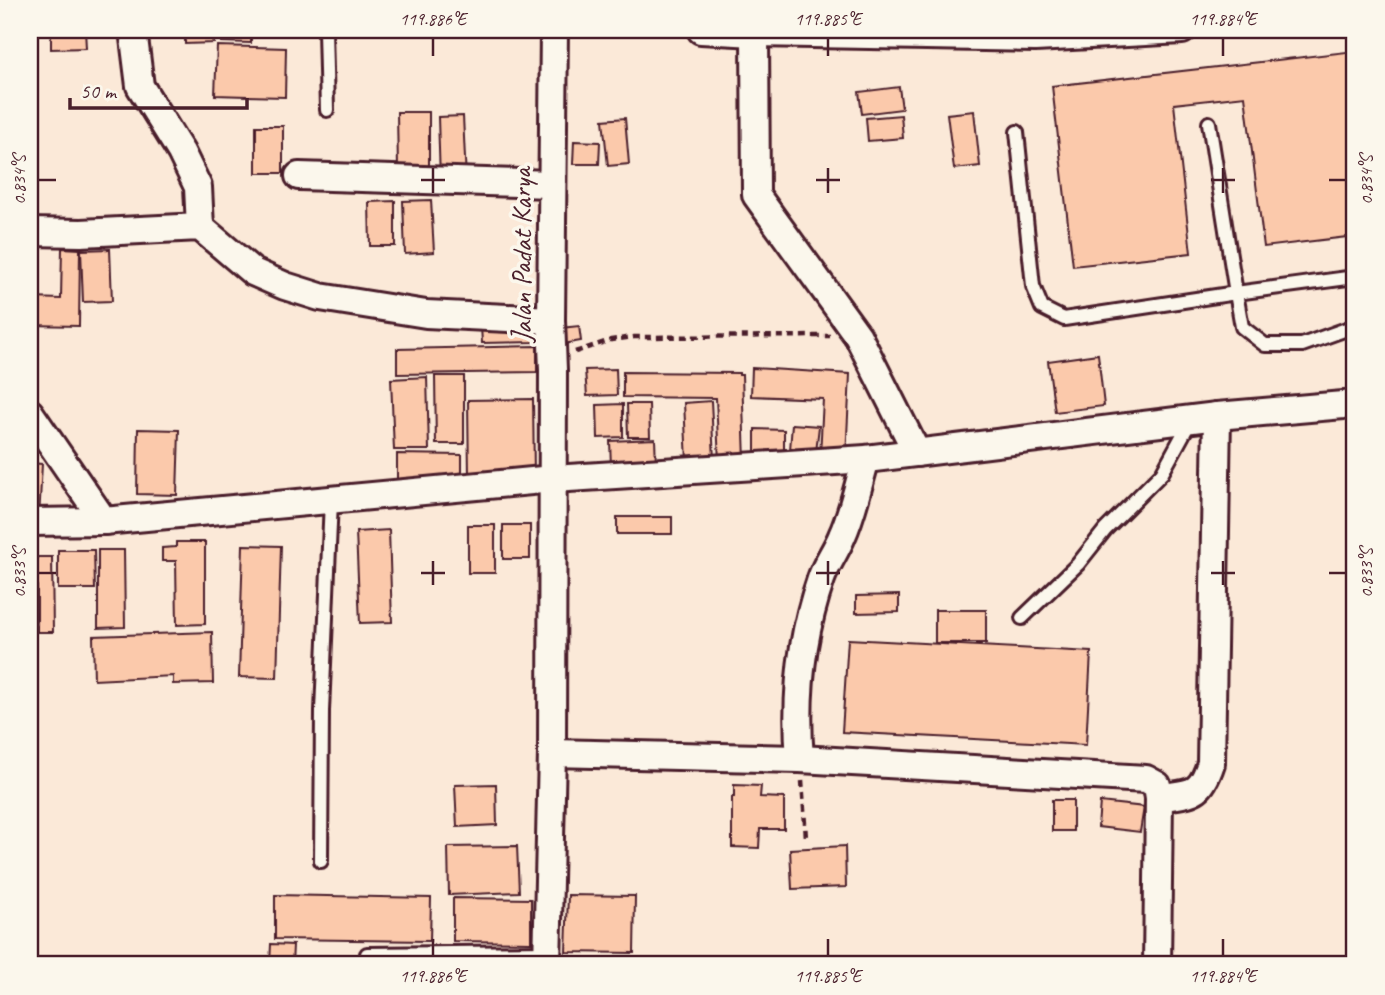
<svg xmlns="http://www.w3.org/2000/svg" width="1385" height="995" font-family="Caveat,sans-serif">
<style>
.building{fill:#fbc9ab;stroke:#4a1f2b;stroke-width:2}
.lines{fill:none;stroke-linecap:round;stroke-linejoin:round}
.lane-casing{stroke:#4a1f2b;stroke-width:18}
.street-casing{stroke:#4a1f2b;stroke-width:32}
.path{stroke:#4a1f2b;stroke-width:4.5;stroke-dasharray:7 5;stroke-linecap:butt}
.lane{stroke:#fbf7ec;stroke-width:12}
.street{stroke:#fbf7ec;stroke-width:26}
.ticks{fill:none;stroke:#4a1f2b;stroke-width:2.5}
.labels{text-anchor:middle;stroke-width:7;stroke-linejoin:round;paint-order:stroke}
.street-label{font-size:28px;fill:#4a1f2b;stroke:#fbf7ec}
.neatline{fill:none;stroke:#4a1f2b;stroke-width:2.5}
.ticks-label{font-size:18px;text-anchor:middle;fill:#4a1f2b}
</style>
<rect width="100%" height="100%" fill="#fbe9d8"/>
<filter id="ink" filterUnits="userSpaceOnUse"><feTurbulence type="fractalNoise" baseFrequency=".0143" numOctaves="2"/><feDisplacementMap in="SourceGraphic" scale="14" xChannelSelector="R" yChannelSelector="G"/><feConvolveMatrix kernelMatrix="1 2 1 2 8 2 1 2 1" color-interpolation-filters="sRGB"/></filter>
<g filter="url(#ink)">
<!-- building -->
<g class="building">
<path d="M51,30H85L86,48L51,49Z"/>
<path d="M185,30H214V43L185,44Z"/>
<path d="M221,30H251V43L221,42Z"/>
<path d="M217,46L286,48L285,97L215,95Z"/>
<path d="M1355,51V236L1264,247L1245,96L1174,104L1191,253L1073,266L1052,86Z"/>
<path d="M899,87L902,109L862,114L859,92Z"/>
<path d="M974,111L980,166L954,169L947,114Z"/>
<path d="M397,112H429V169H398Z"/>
<path d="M901,115L903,138L868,141L866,118Z"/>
<path d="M463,116L466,180H440L438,117Z"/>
<path d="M625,118L629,164L608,166L603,120Z"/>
<rect x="256" y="126" width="27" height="47"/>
<path d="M574,141L600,142L599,164H573Z"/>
<path d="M431,200L434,252L405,254L403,201Z"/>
<path d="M395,201V246H370L369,202Z"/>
<path d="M30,246H32V298L61,299L62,248L80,249L79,326L30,325Z"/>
<path d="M110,249L112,301L83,302L81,250Z"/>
<path d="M535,325V342L482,343L481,326Z"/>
<path d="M579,326L581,341L563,344L561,328Z"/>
<path d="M537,346V372L397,374V349Z"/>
<path d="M1098,354L1104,406L1055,412L1048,361Z"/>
<path d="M752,368L850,374L846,457L820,456L823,399L751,396Z"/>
<path d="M616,369L617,395L587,396L585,370Z"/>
<path d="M623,372L739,373V375H742L745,461L719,462L716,398L623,397Z"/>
<path d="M435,376H464V444H436Z"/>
<path d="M427,377L429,450H394L391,379Z"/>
<path d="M533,399L534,477H469L468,400Z"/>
<path d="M711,401L714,460L687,461L684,403Z"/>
<path d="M623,404V437L598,438L597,405Z"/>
<path d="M627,404H649L650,437H628Z"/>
<path d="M792,424L819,426L816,452L790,450Z"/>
<path d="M138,429L179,430L177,495L137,494Z"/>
<path d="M755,429L784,430V455H755Z"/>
<path d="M655,439L656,464L611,466L610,441Z"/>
<path d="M397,454L462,455V483L397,482Z"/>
<path d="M30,463L42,464L39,519H30Z"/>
<rect x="617" y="517" width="55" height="17"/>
<rect x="468" y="525" width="27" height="48"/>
<rect x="503" y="525" width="27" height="34"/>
<path d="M389,530L392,622L360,623L356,532Z"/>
<path d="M176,542H205V624L177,625L176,561H162V548L176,547Z"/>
<path d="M243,545L281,546L277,678L239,677Z"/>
<path d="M58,550H94L95,589H58Z"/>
<path d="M98,550H124L125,627L98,628Z"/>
<path d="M30,552H34L35,620H30Z"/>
<path d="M37,557H52L53,632H37Z"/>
<path d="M899,595V612L856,613V596Z"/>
<rect x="935" y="610" width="51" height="33"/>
<path d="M212,632L213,683L173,684V676L94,680L93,636Z"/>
<path d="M848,639L1091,652L1086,745L842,732Z"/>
<path d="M496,784L497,825L457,827L455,785Z"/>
<path d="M734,785L761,786L760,797L784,798V829H760L759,848L732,847V797H734Z"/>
<rect x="1052" y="800" width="21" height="31"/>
<path d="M1100,802L1144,807L1140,832L1098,827Z"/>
<path d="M517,846L519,892L449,895L448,847Z"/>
<path d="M845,846L846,887L792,889L790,849Z"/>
<path d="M275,895L431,898L430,941L275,939Z"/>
<path d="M568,895L635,896L634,953L566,952Z"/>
<path d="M453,898L531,899V942L453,941Z"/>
<path d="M271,944L293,945L292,965H270Z"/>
<path d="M297,961L333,962V965H297Z"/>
</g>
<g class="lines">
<defs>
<g id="lane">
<path d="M325,30L327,110"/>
<path d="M1209,123L1236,293L1355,277"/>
<path d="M1017,132L1033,286L1042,308L1064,319L1236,293L1242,327L1265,345H1302L1355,326"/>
<path d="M1022,618L1078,564L1105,530L1162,473L1191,420"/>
<path d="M321,861L322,711L331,500"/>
<path d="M367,954L548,952"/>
</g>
<g id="street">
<path d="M133,30L140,86L181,152L198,187L200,227"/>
<path d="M701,30L755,33L1035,38L1182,30"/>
<path d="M755,33L756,195L858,336L917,453"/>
<path d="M299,176L551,184"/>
<path d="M30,232L81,233L200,227L253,272L285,286L320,297L426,314L551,320"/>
<path d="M30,413L104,521"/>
<path d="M30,522L104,521L553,479L866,459L1217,416L1355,404"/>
<path d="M552,753L800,759L1146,779L1157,785L1159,798C1191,792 1200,797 1211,763L1217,416"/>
<path d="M800,759C795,699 801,637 821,579C826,564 836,551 842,536C853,512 858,485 866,459"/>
<path d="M547,965L552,753L553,370L551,320L554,30"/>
<path d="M1157,965L1159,798"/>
</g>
</defs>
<!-- lane casing -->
<use href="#lane" class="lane-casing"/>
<!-- street casing -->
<use href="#street" class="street-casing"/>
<!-- path -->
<g class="path">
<path d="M575,352L611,340L634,337L830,336"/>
<path d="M802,781L806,838"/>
</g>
<!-- lane -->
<use href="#lane" class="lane"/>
<!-- street -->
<use href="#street" class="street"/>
</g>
</g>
<!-- ticks -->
<path class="ticks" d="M433,38V56M828,38V56M1223,38V56M433,168V193M828,168V193M1223,168V193M38,180H56M421,180H445M816,180H840M1211,180H1235M1329,180H1346M433,561V585M828,561V585M1223,561V585M38,573H56M421,573H445M816,573H840M1211,573H1235M1329,573H1346M433,939V956M828,939V956M1223,939V956"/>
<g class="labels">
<!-- street labels -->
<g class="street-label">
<text transform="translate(521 255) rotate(-90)" y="10">Jalan Padat Karya</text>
</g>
</g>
<!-- margin -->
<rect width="1385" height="995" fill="none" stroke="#fbf7ec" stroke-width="77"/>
<!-- scale -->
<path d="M70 98v10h177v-10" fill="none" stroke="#4a1f2b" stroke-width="3.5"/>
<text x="80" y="98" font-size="21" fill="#4a1f2b" stroke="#fbf7ec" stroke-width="5" paint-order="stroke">50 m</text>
<rect x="38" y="38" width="1308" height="918" class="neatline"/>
<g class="ticks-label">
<text x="433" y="25">119.886°E</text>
<text x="828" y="25">119.885°E</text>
<text x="1223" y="25">119.884°E</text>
<text transform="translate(1366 180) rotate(-90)" y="6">0.834°S</text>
<text transform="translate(19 180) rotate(-90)" y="6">0.834°S</text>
<text transform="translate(1366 573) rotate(-90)" y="6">0.833°S</text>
<text transform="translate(19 573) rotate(-90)" y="6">0.833°S</text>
<text x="433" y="982">119.886°E</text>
<text x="828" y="982">119.885°E</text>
<text x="1223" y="982">119.884°E</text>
</g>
</svg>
